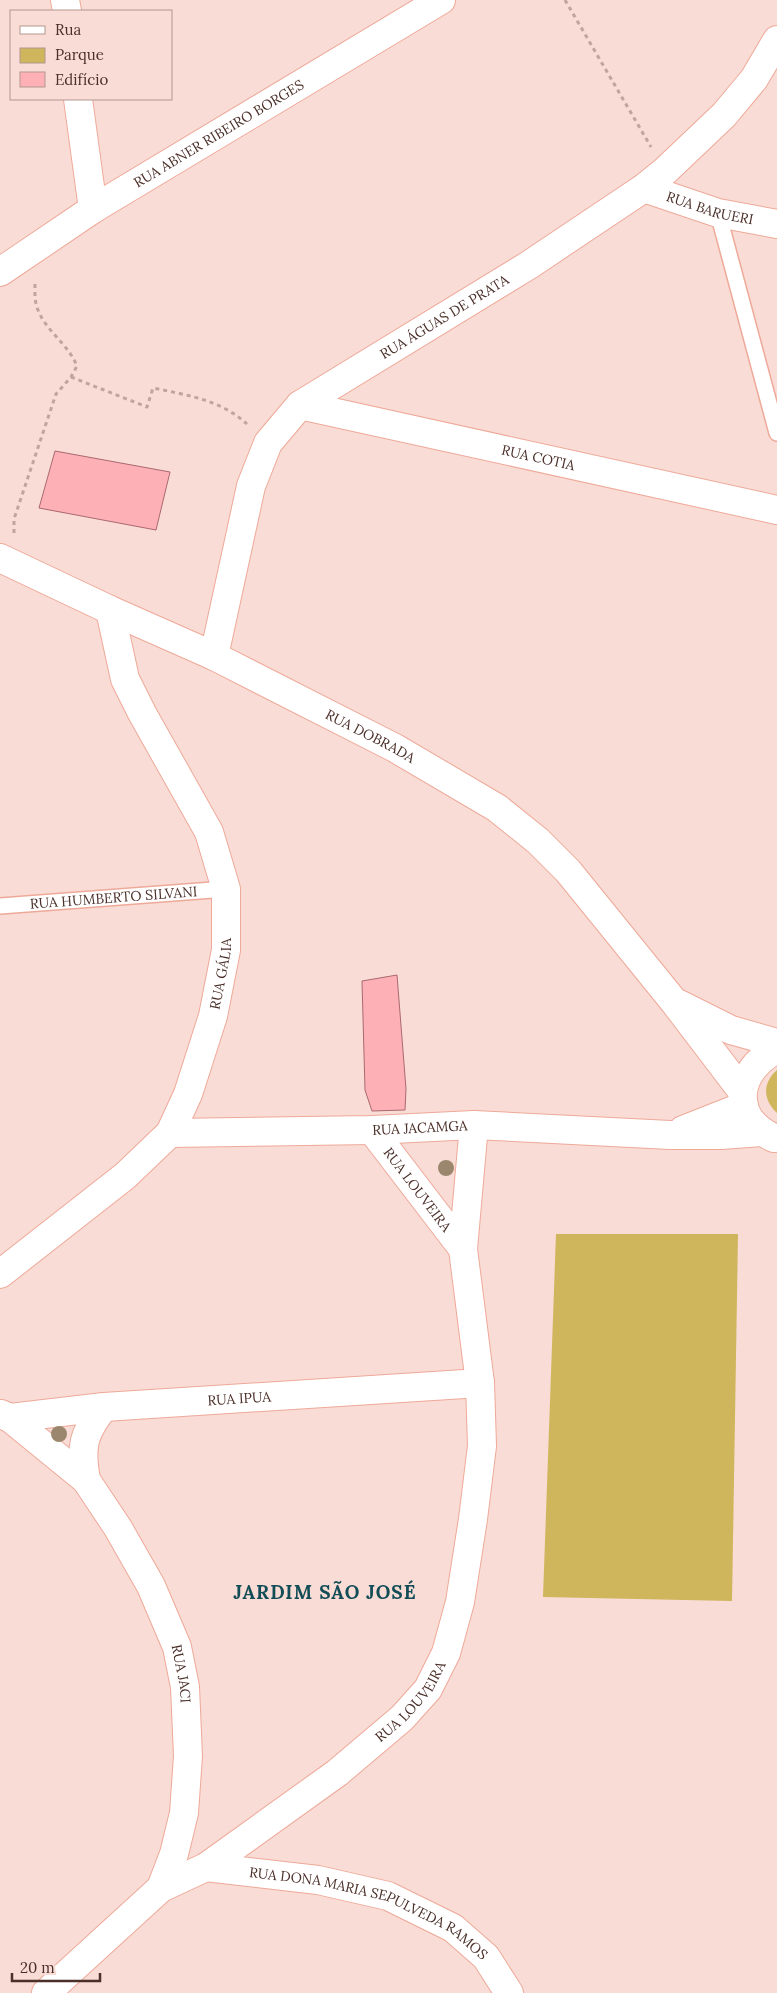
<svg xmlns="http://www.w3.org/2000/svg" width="777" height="1993" font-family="Lora,serif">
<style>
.green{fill:#cfb55b}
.building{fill:#feb0b7;stroke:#aa686f}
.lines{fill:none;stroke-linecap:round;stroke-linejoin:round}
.lane-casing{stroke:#eea999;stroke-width:18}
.street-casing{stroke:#eea999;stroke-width:30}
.path{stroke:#c1a49e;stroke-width:3;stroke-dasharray:4 4;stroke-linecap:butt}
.lane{stroke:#fff;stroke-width:15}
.street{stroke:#fff;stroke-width:28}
.tree{fill:#9a876e}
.labels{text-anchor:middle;stroke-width:4.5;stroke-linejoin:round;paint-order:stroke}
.street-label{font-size:14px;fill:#4b2f29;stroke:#f9dcd5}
.district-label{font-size:19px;font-weight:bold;letter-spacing:1px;fill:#114c57;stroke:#f9dcd5}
</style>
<rect width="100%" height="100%" fill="#f9dcd5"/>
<!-- green -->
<g class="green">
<path d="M777,1070V1113C763,1100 762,1083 777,1070Z"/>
<path d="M556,1234H738L732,1601L543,1597Z"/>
</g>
<!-- building -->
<g class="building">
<path d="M55,451L170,472L156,530L39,508Z"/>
<path d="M397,975L406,1089L405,1110L372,1111L365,1090L362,981Z"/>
</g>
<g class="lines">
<defs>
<g id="lane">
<path d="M718,213L777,433"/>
<path id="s1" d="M0,906L226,889"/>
</g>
<g id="street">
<path d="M65,0L67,11"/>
<path d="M78,99L93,209"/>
<path id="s2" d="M644,188L718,213L777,224"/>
<path id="s3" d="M0,272L93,209L441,0"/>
<path id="s4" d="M300,405L777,510"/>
<path id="s5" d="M0,558L110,610L214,656L395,748L497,808L538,841L568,871L675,1003L742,1091"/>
<path id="s6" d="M214,656L251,486L268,443L300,405L529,265L644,188L665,171L724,115L754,79L777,40"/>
<path d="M679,1004L731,1030L777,1043"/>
<path id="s7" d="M372,1130L463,1249"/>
<path d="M683,1130L744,1106"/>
<path id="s8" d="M170,1133L372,1130L474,1125L670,1135H721L762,1132"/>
<path d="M774,1138C728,1117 736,1070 777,1049"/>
<path id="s9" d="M0,1274L125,1176L170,1133L188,1094L213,1016L226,950V889L209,832L142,713L125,679L110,610"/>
<path id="s10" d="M1,1414L10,1418L104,1407L480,1383"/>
<path id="s11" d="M10,1418L86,1480L118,1528L151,1586L177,1647L185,1687L188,1756L184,1813L174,1854L161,1888"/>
<path d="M86,1480C80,1447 83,1433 104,1407"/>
<path id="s12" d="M206,1867L318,1880L388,1896L453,1928L486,1957L509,1993"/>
<path id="s13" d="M46,1993L161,1888L206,1867L337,1773L402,1718L428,1689L446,1653L460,1602L473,1519L482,1446L480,1383L463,1249L474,1125"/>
</g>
</defs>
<!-- lane casing -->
<use href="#lane" class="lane-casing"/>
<!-- street casing -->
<use href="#street" class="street-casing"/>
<!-- path -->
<g class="path">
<path d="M565,0L651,147"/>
<path d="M71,377L147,407L153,388C187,395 221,400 247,424"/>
<path d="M14,533V519L56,394L71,377L77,366C68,344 46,331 38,310C34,301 35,291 35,282"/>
</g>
<!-- lane -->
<use href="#lane" class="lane"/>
<!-- street -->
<use href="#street" class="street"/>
</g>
<!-- trees -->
<g class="tree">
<circle cx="446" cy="1168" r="8"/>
<circle cx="59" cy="1434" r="8"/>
</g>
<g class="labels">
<!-- street labels -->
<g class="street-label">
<text dy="5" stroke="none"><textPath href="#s3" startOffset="259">RUA ABNER RIBEIRO BORGES</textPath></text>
<text dy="5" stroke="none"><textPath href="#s2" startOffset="69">RUA BARUERI</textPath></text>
<text dy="5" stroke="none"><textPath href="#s6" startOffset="439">RUA ÁGUAS DE PRATA</textPath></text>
<text dy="5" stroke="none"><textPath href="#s4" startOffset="244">RUA COTIA</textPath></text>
<text dy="5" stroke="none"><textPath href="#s5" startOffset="411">RUA DOBRADA</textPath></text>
<text dy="5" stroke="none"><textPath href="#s1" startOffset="114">RUA HUMBERTO SILVANI</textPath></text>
<text dy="5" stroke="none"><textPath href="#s9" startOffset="389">RUA GÁLIA</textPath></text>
<text dy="5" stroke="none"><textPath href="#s8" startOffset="250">RUA JACAMGA</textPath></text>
<text dy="5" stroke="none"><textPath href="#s7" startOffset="75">RUA LOUVEIRA</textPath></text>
<text dy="5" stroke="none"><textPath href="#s10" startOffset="240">RUA IPUA</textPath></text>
<text dy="5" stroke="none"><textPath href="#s11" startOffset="316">RUA JACI</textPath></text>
<text dy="5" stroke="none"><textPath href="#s13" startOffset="470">RUA LOUVEIRA</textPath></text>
<text dy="5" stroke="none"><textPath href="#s12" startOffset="172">RUA DONA MARIA SEPULVEDA RAMOS</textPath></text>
</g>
<!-- district labels -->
<g class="district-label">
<text x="325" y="1599">JARDIM SÃO JOSÉ</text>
</g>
</g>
<!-- legend -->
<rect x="10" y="10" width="162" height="90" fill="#f9dcd5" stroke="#b39790"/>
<rect x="20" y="26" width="25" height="8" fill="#ffffff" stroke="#b39790"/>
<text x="55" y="35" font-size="15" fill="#4b2f29">Rua</text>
<rect x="20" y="48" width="25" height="15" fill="#cfb55b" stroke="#b39790"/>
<text x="55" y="60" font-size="15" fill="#4b2f29">Parque</text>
<rect x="20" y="72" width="25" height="15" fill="#feb0b7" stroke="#b39790"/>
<text x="55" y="85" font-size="15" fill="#4b2f29">Edifício</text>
<!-- scale -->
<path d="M12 1973v8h88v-8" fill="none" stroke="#4b2f29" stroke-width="2.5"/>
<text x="20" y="1973" font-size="15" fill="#4b2f29" stroke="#f9dcd5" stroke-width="4" paint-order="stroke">20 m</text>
</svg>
